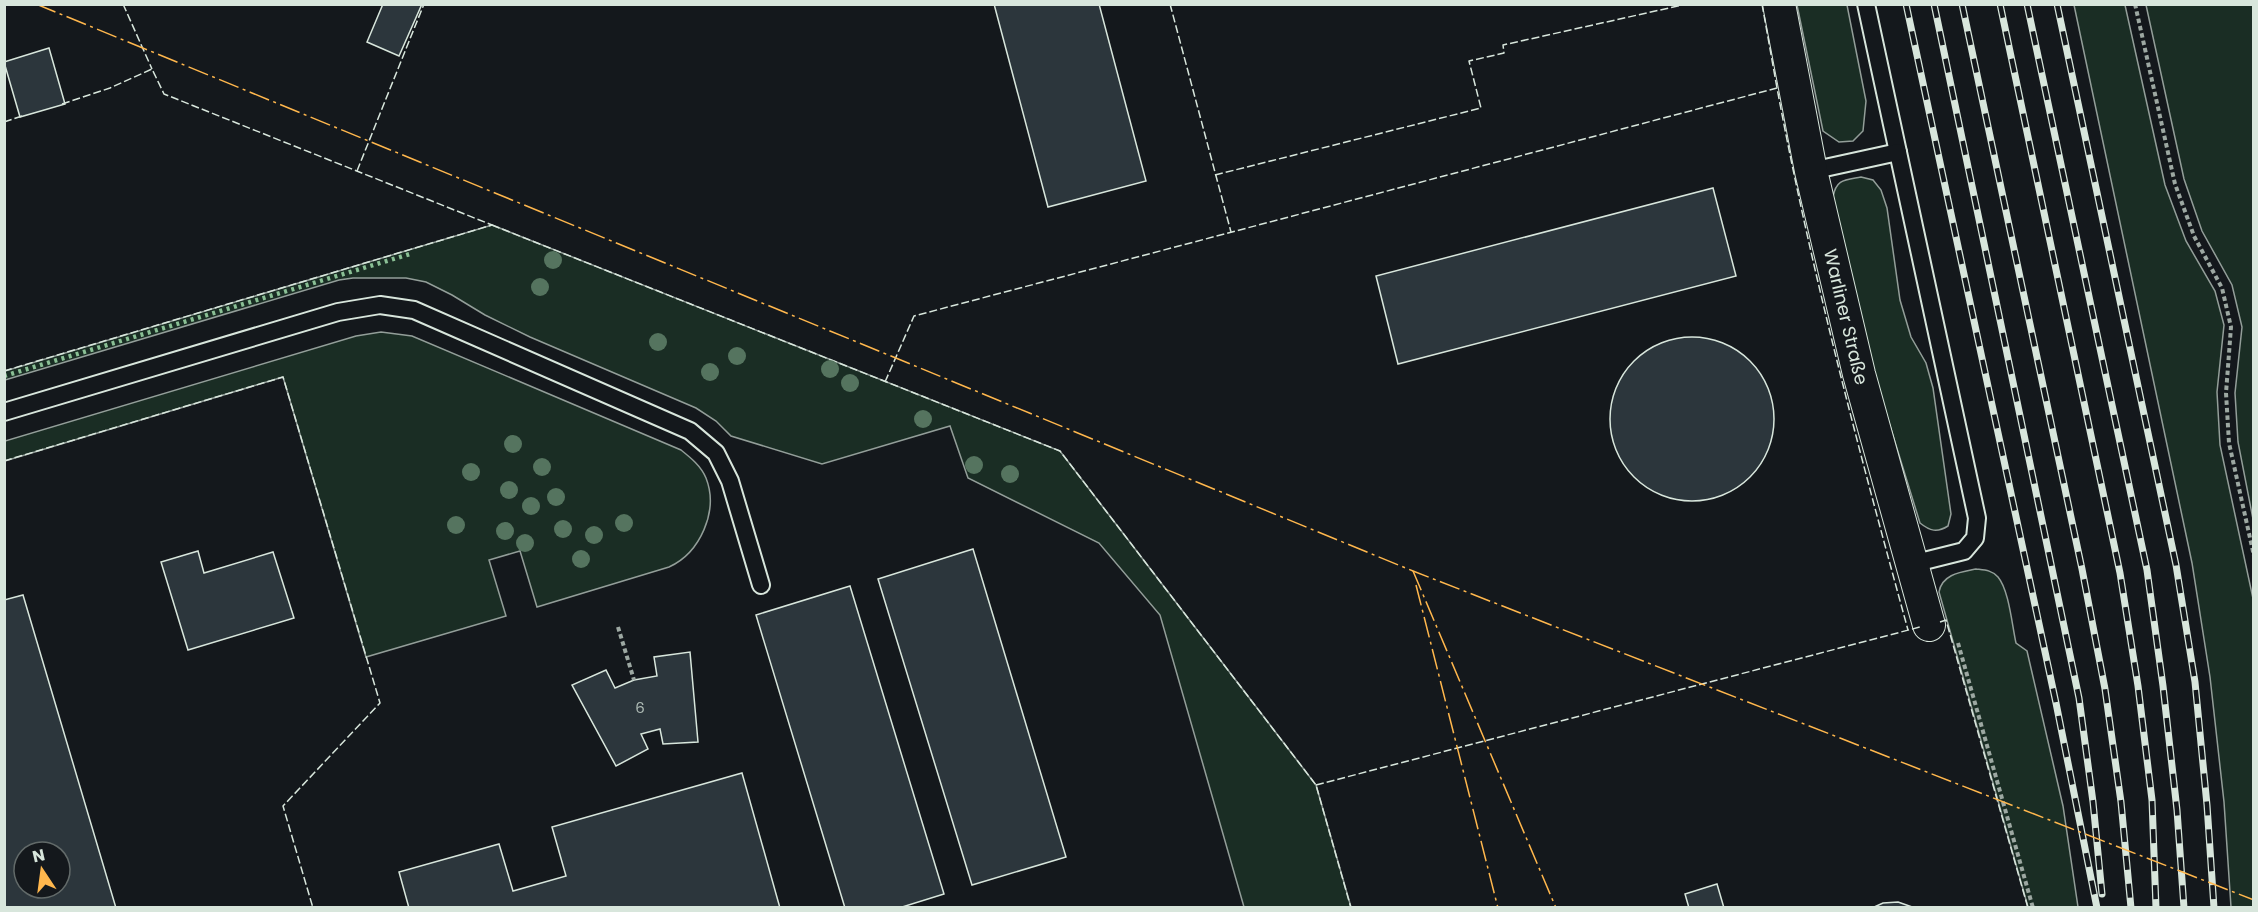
<svg xmlns="http://www.w3.org/2000/svg" width="2258" height="912" font-family="Poppins,sans-serif">
<style>
.green{fill:#1a2d24;stroke:#939e99;stroke-width:1.5}
.building{fill:#2c363c;stroke:#d8e6dc;stroke-width:1.5;fill-rule:evenodd}
.lines{fill:none;stroke-linecap:round;stroke-linejoin:round}
.service-casing{stroke:#d8e6dc;stroke-width:20}
.minor-casing{stroke:#d8e6dc;stroke-width:34}
.path{stroke:#9da8a2;stroke-width:4;stroke-dasharray:4.5 3;stroke-linecap:butt}
.service{stroke:#14181c;stroke-width:16}
.minor{stroke:#14181c;stroke-width:32}
.rail-casing{stroke:#d8e6dc;stroke-width:7}
.rail{stroke:#14181c;stroke-width:4.5;stroke-dasharray:14;stroke-linecap:butt}
.hedge{stroke:#8ac095;stroke-width:4.5;stroke-dasharray:3 4.5;stroke-linecap:butt}
.fence{stroke:#d8e6dc;stroke-width:1.5;stroke-dasharray:8 3;stroke-linecap:butt}
.power{stroke:#ffb74d;stroke-width:1.5;stroke-dasharray:21 4.5 3 4.5;stroke-linecap:butt}
.tree{fill:#55745f}
.labels{text-anchor:middle;stroke-width:4.5;stroke-linejoin:round;paint-order:stroke}
.number-label{font-size:15px;fill:#adbab4}
.street-label{font-size:18px;fill:#d8e6dc;stroke:#14181c}
</style>
<rect width="100%" height="100%" fill="#14181c"/>
<!-- green -->
<g class="green">
<path d="M1797,5H1847L1866,101L1863,131L1853,141L1839,142L1823,131Z"/>
<path d="M2074,5H2125L2165,185L2186,241L2215,291L2224,325L2217,392L2220,445L2254,603L2253,907H2231L2224,802L2210,677L2192,563Z"/>
<path d="M2146,5H2253V519L2238,442L2235,393L2242,327L2232,285L2202,231L2184,179Z"/>
<path d="M1861,177L1873,180L1881,190L1887,208L1900,300L1911,337L1926,363L1933,388L1951,514L1948,526C1937,533 1930,531 1920,523L1878,387L1833,197C1836,179 1845,180 1861,177Z"/>
<path d="M492,225L1060,451L1316,785L1351,907H1244L1160,615L1099,543L968,478L950,426L822,464L731,436L716,421L696,408L530,337L485,315L452,295L426,282L406,278H353L339,280L5,380V371Z"/>
<path d="M381,332L412,336L681,450C691,458 701,466 706,478C719,511 700,553 669,567L537,607L520,551L489,560L506,616L366,657L283,377L5,461V441L356,336Z"/>
<path d="M1976,569C1984,570 1992,570 1998,577C2009,590 2012,625 2016,643L2027,651L2063,806L2078,907H2028L1939,592C1942,574 1961,572 1976,569Z"/>
</g>
<!-- building -->
<g class="building">
<path d="M383,4H422L399,56L367,42Z"/>
<path d="M994,4H1099L1146,181L1048,207Z"/>
<path d="M49,48L65,104L20,117L4,62Z"/>
<path d="M1713,188L1736,276L1398,364L1376,276Z"/>
<circle cx="1692" cy="419" r="82"/>
<path d="M973,549L1066,857L972,885L878,579Z"/>
<path d="M198,551L204,573L273,552L294,618L188,650L161,562Z"/>
<path d="M850,586L944,894L899,908H845L756,615Z"/>
<path d="M23,595L116,908H4V600ZM24,852H60V888H24Z"/>
<path d="M690,652L698,742L663,744L660,729L641,734L648,749L616,766L572,685L606,670L615,688L634,680L657,676L654,657Z"/>
<path d="M742,773L780,908H409L399,872L499,844L513,891L566,876L552,827Z"/>
<path d="M1717,884L1724,908H1689L1685,894Z"/>
<path d="M1898,902L1915,908H1872L1883,903Z"/>
</g>
<g class="lines">
<defs>
<g id="service">
<path d="M1866,4L1977,518L1975,538L1964,551L1912,564"/>
<path d="M1811,171L1898,152"/>
<path d="M4,412L338,312L380,305L414,310L690,431L716,453L730,481L761,585"/>
</g>
<g id="minor">
<path id="s1" d="M1779,4L1811,171L1859,374L1929,625"/>
</g>
</defs>
<!-- service casing -->
<use href="#service" class="service-casing"/>
<!-- minor casing -->
<use href="#minor" class="minor-casing"/>
<!-- path -->
<g class="path">
<path d="M2135,4L2175,184L2194,236L2222,288L2231,327L2226,393L2229,443L2254,556"/>
<path d="M618,627L634,680"/>
<path d="M1958,643L2033,908"/>
</g>
<!-- service -->
<use href="#service" class="service"/>
<!-- minor -->
<use href="#minor" class="minor"/>
<defs>
<g id="rail">
<path d="M1906,4L2056,703L2097,908"/>
<path d="M1934,4L2079,698L2093,802L2102,894"/>
<path d="M1962,4L2082,569L2105,689L2121,802L2131,908"/>
<path d="M2000,4L2120,573L2138,686L2152,800L2156,908"/>
<path d="M2027,4L2147,570L2163,686L2177,810L2184,908"/>
<path d="M2057,4L2176,565L2195,682L2207,805L2214,908"/>
</g>
</defs>
<!-- rail casing -->
<use href="#rail" class="rail-casing"/>
<!-- rail -->
<use href="#rail" class="rail"/>
<!-- hedge -->
<path class="hedge" d="M4,376L410,254"/>
<!-- fence -->
<g class="fence">
<path d="M123,4L152,69"/>
<path d="M1170,4L1231,232"/>
<path d="M1762,4L1777,88"/>
<path d="M4,122L22,116"/>
<path d="M357,171L424,4"/>
<path d="M1215,175L1481,108L1469,61L1504,53L1503,45L1687,4"/>
<path d="M492,225L1060,451L1316,785L1351,908"/>
<path d="M4,371L492,225L164,94L152,69L110,88L62,104"/>
<path d="M885,382L914,316L1777,88C1811,271 1859,451 1908,630"/>
<path d="M4,461L283,377L380,703L283,806L313,908"/>
<path d="M1940,622L1946,620L2028,908"/>
<path d="M1316,785L1920,627"/>
</g>
<!-- power -->
<g class="power">
<path d="M36,4L1413,571L2254,900"/>
<path d="M1413,571L1556,908"/>
<path d="M1416,585L1498,908"/>
</g>
</g>
<!-- trees -->
<g class="tree">
<circle cx="553" cy="260" r="9"/>
<circle cx="540" cy="287" r="9"/>
<circle cx="658" cy="342" r="9"/>
<circle cx="737" cy="356" r="9"/>
<circle cx="830" cy="369" r="9"/>
<circle cx="710" cy="372" r="9"/>
<circle cx="850" cy="383" r="9"/>
<circle cx="923" cy="419" r="9"/>
<circle cx="513" cy="444" r="9"/>
<circle cx="974" cy="465" r="9"/>
<circle cx="542" cy="467" r="9"/>
<circle cx="471" cy="472" r="9"/>
<circle cx="1010" cy="474" r="9"/>
<circle cx="509" cy="490" r="9"/>
<circle cx="556" cy="497" r="9"/>
<circle cx="531" cy="506" r="9"/>
<circle cx="624" cy="523" r="9"/>
<circle cx="456" cy="525" r="9"/>
<circle cx="563" cy="529" r="9"/>
<circle cx="505" cy="531" r="9"/>
<circle cx="594" cy="535" r="9"/>
<circle cx="525" cy="543" r="9"/>
<circle cx="581" cy="559" r="9"/>
</g>
<g class="labels">
<!-- number labels -->
<g class="number-label">
<text x="640" y="713">6</text>
</g>
<!-- street labels -->
<g class="street-label">
<text dy="6" stroke="none"><textPath href="#s1" startOffset="320">Warliner Straße</textPath></text>
</g>
</g>
<!-- border -->
<rect width="2258" height="912" fill="none" stroke="#d8e6dc" stroke-width="12"/>
<!-- north arrow -->
<g transform="translate(42 870) rotate(347)"><circle r="28" fill="#14181c" stroke="#626a69" stroke-width="1.5"/>
<path d="M0-4.5L10 22L0 15L-10 22Z" fill="#ffb74d"/>
<text y="-9" font-size="16" font-weight="bold" text-anchor="middle" fill="#d8e6dc">N</text>
</g>
</svg>
